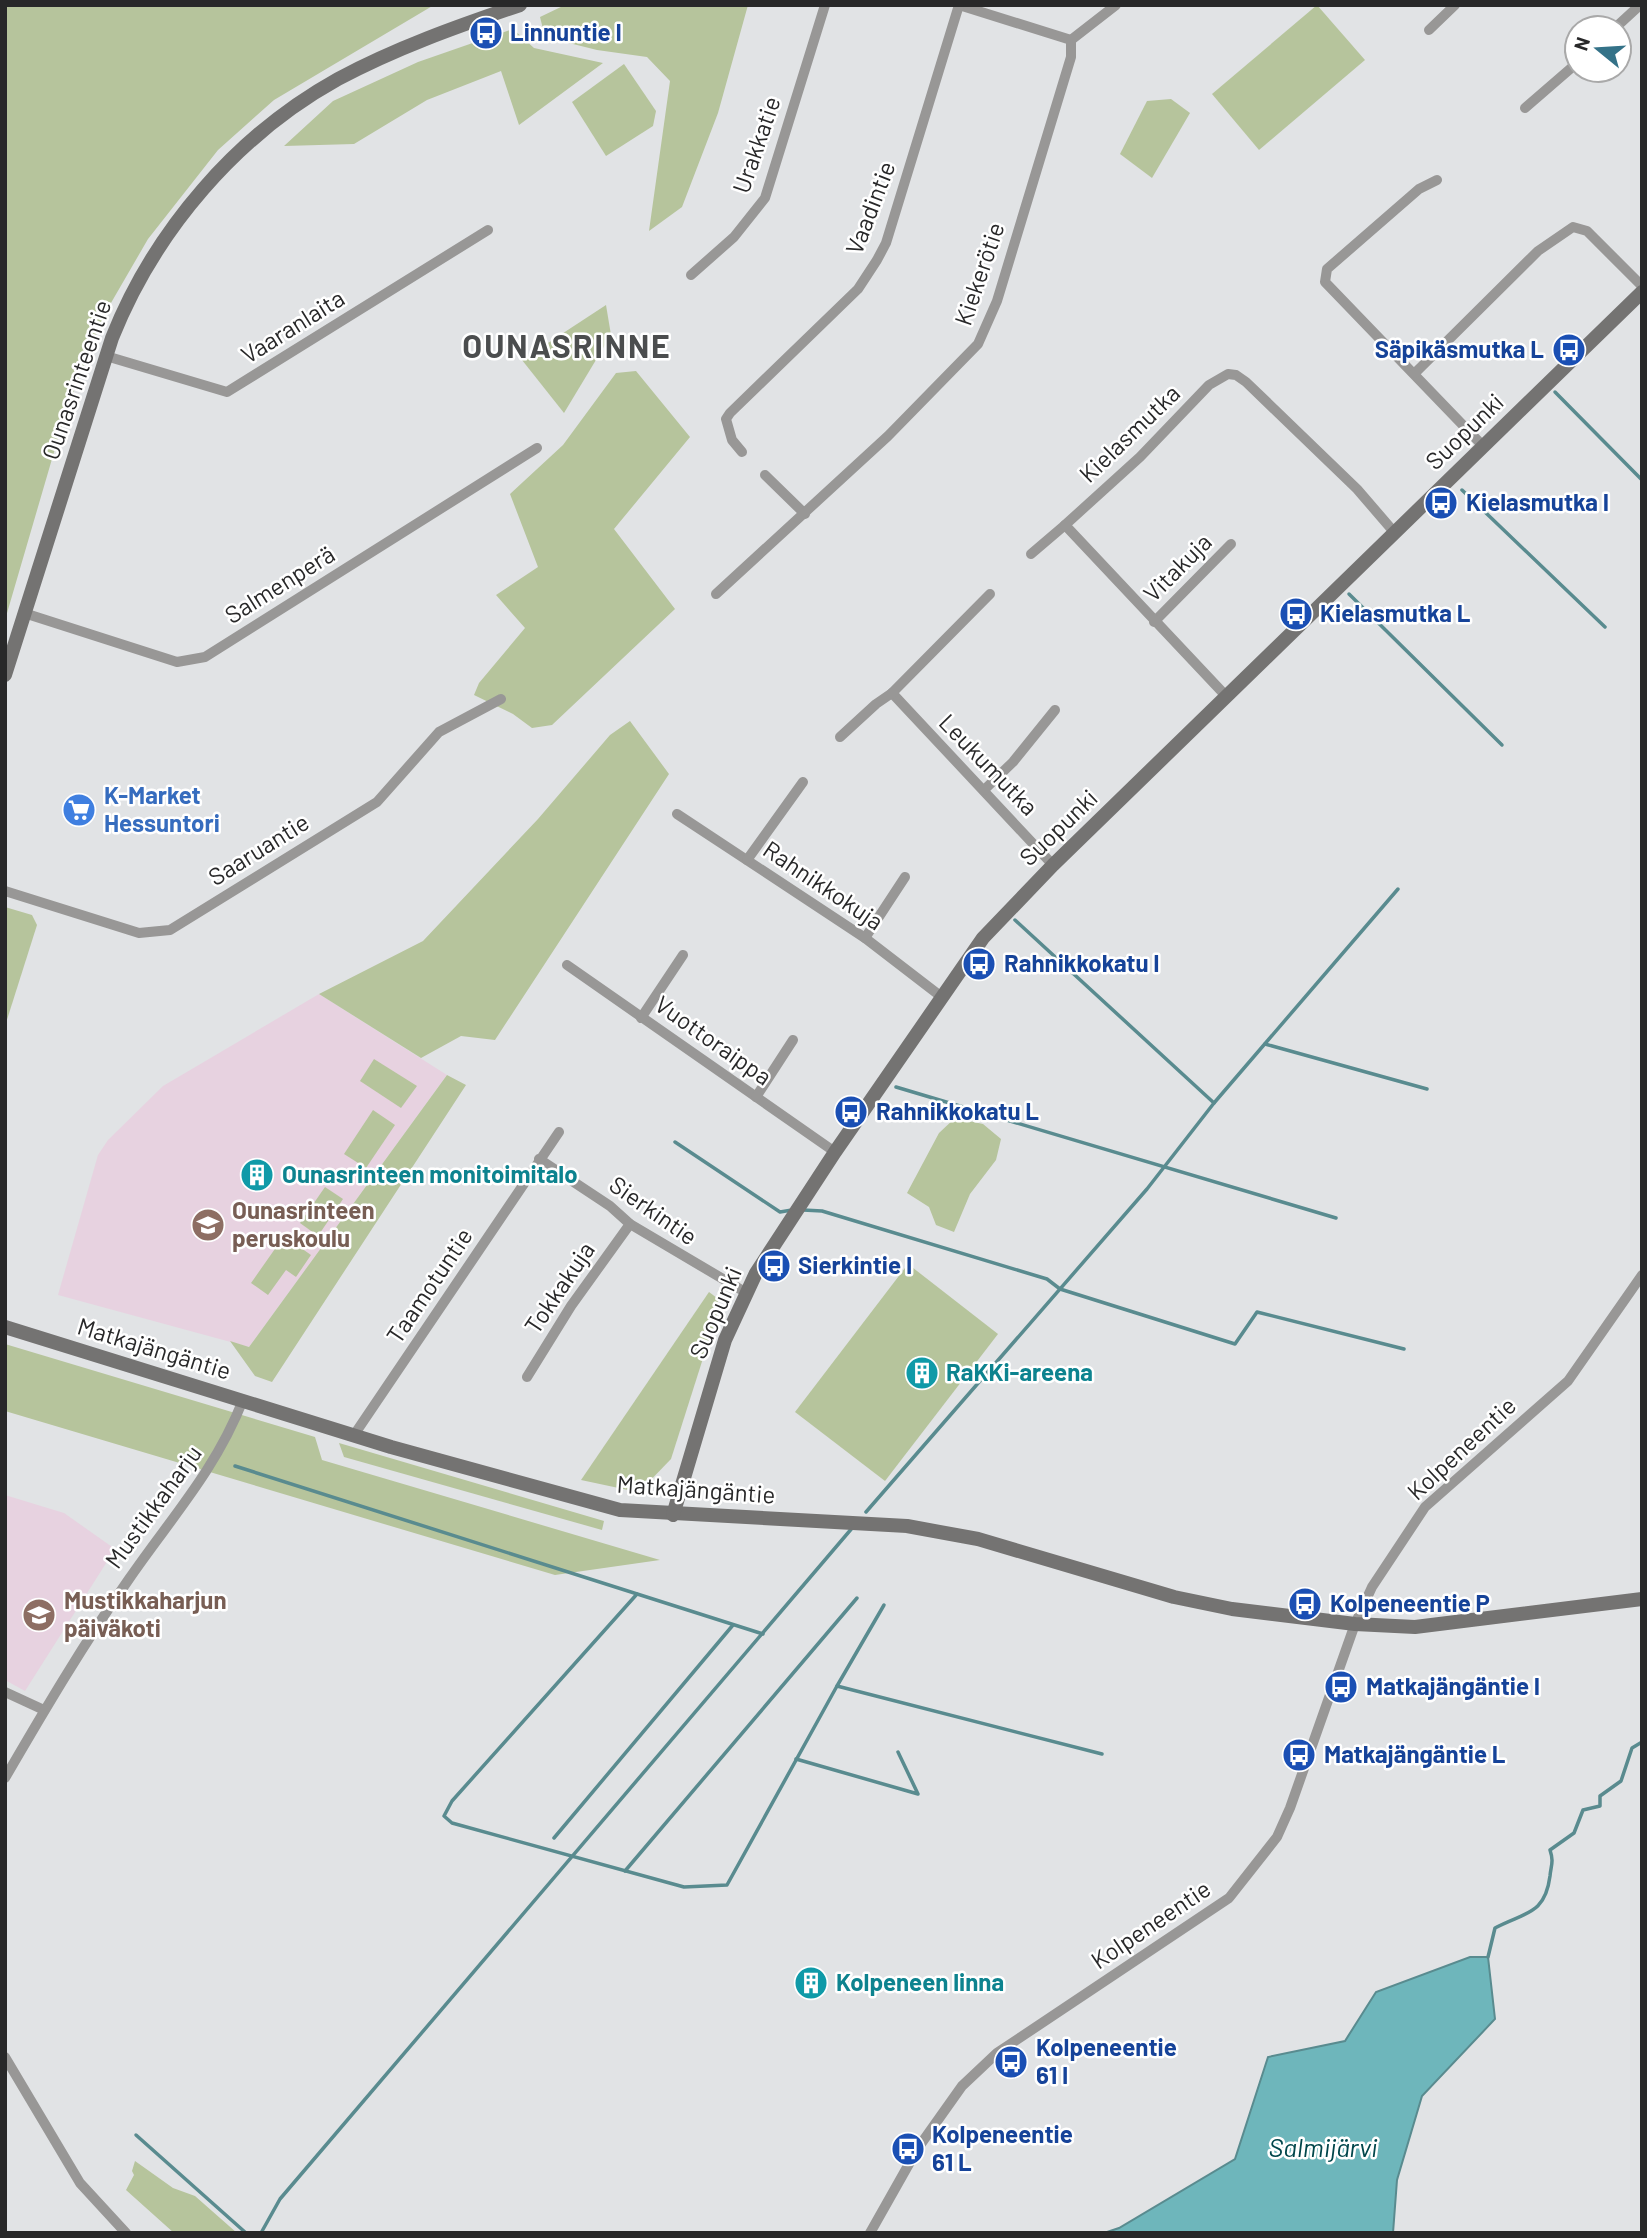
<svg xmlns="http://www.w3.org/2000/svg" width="1647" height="2238" font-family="Barlow,sans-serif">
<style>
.education{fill:#e7d2e0}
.green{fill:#b6c49c}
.water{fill:#6eb6bb;stroke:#598b8f;stroke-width:2}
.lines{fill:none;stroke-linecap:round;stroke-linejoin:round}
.stream{stroke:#598b8f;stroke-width:3.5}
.street{stroke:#989796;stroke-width:10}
.secondary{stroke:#747372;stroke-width:14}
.labels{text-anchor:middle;stroke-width:5;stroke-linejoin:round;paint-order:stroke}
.transit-label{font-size:24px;font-weight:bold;fill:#164399;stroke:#fff;text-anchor:start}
.street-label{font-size:24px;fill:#282829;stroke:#fff}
.shop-label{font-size:24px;font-weight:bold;fill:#366cbe;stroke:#fff;text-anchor:start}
.culture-label{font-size:24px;font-weight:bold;fill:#0d838f;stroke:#fff;text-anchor:start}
.education-label{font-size:24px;font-weight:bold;fill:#785e54;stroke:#fff;text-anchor:start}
.water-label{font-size:26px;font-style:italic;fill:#00464b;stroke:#fff}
.district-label{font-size:32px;font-weight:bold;letter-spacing:2px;fill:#4b4d4e;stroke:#fff}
</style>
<rect width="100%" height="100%" fill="#e1e3e5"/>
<!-- education -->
<g class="education">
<path d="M319,994L447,1075L249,1347L58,1295L98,1155L108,1140L163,1086Z"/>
<path d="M5,1495L64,1513L115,1549L25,1691L5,1680Z"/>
</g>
<!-- green -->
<g class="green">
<path d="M5,5H434L274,100L218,150L148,239L104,315L66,411L5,620Z"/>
<path d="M565,5H748L718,113L682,207L649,231L670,81L647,57L597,50L545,37L540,17Z"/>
<path d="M1317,5L1365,60L1259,150L1212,94Z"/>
<path d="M513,29L534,48L603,63L519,125L501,71L427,100L354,144L284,146L333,101L418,62Z"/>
<path d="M624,64L656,111L653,126L606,156L572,102Z"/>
<path d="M1171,99L1190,113L1152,178L1120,154L1147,101Z"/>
<path d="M606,305L611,335L564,413L522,360Z"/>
<path d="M636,371L690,437L614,529L675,609L552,725L532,728L513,714L474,695L479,683L525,628L496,595L538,567L510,494L563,445L616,373Z"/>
<path d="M630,721L669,774L495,1040L461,1036L421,1058L319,994L423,941L538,819L610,735Z"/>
<path d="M5,907L32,915L37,925L5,1026Z"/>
<path d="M374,1059L417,1086L401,1108L360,1081Z"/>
<path d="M447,1075L466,1085L272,1382L255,1376L230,1341L249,1347Z"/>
<path d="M373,1110L395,1125L366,1168L344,1154Z"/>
<path d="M955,1118L983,1124L1001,1139L996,1160L970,1194L954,1232L936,1225L929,1207L907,1193L939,1133Z"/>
<path d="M325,1187L343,1199L318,1236L300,1223Z"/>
<path d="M284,1236L311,1255L296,1277L286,1270L268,1295L251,1283Z"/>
<path d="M908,1264L998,1334L885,1481L795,1412Z"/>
<path d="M709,1292L717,1298L719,1308L671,1459L643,1488L628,1490L581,1480Z"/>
<path d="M5,1344L315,1437L322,1460L660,1560L555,1575L5,1411Z"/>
<path d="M339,1443L604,1521L602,1530L344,1457Z"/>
<path d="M135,2161L173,2188L195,2196L237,2233H174L126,2190L134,2175L132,2171Z"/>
</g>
<!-- water -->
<path class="water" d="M1470,1957H1488L1495,2019L1422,2096L1397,2180L1393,2233H1104L1119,2228L1235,2159L1268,2057L1345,2041L1376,1992Z"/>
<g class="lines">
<!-- stream -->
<g class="stream">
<path d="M1555,392L1642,480"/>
<path d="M1462,490L1605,627"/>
<path d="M1349,594L1502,745"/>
<path d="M1015,920L1214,1103"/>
<path d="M1265,1044L1427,1089"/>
<path d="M896,1087L1336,1218"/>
<path d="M675,1142L780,1212L792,1210"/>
<path d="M803,1210L822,1211L1047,1279L1060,1289L1235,1344L1257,1312L1404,1349"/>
<path d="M235,1466L763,1634"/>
<path d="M866,1512L1147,1189L1214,1103L1398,889"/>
<path d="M637,1594L452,1801L444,1816L452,1823L684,1887L727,1885L837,1686L1102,1754"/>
<path d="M837,1686L884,1605"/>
<path d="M796,1759L918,1794L898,1752"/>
<path d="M554,1838L733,1625"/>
<path d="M625,1871L857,1598"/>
<path d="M1488,1957L1495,1928C1525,1912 1545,1915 1550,1876C1551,1865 1554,1862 1550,1850L1574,1833L1583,1810L1600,1806V1796L1621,1781L1632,1748L1642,1742"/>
<path d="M136,2135L246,2233"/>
<path d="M261,2233L280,2199L853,1527"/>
</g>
<!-- street -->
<g class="street">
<path d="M959,5L1071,40"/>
<path d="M1615,28L1640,5"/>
<path d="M1429,30L1455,5"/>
<path d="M1525,108L1577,63"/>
<path d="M1437,180L1419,189L1327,269L1325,282L1483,446"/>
<path d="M691,275L734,237L765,198L825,5"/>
<path d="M106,356L227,392L488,230"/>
<path d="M1415,373L1538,251L1573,227L1587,231L1642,286"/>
<path d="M742,452L732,440L726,419L730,413L858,289L877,260L886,243L959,5"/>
<path d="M765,475L805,514"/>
<path d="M1031,554L1065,525"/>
<path d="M716,594L888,436L978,344L997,301L1071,57V40L1116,5"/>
<path d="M24,613L177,662L205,657L537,448"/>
<path d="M1154,622L1231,544"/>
<path d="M892,693L1053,865"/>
<path d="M1226,696L1065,525L1140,457L1209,385L1228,374L1236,375L1246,382L1357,489L1394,532"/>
<path d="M840,737L876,704L892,693L990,594"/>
<path d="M984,790L1013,762L1055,710"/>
<path d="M677,814L865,938L943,998"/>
<path d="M747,860L803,782"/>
<path d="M5,891L139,933L170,930L377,802L439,732L501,699"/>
<path d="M865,938L905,877"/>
<path d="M567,965L835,1152"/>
<path d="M641,1018L683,955"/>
<path d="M756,1097L793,1040"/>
<path d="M539,1159L610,1206L630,1224L745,1292"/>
<path d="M527,1377L571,1306L630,1224"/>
<path d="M354,1435L559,1132"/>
<path d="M5,1692L44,1710"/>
<path d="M5,1778C44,1711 84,1643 129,1579C171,1518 215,1471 243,1400"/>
<path d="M5,2057L80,2183L126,2233"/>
<path d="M870,2233L918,2148L962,2086L997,2053L1229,1898L1277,1837L1290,1808L1355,1624L1372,1587L1425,1507L1568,1381L1642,1275"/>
</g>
<!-- secondary -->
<g class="secondary">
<path d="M5,675L112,338C155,230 237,135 338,79C396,48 458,26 520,5"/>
<path d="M5,1327L391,1447L620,1510L907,1526L978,1539L1174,1597L1232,1609L1355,1624L1415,1627L1642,1599"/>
<path d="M673,1515L725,1340L756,1273L835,1152L983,938L1053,865L1642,292"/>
</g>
</g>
<!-- icons -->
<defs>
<symbol id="bus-disc" viewBox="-11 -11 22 22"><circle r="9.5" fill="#1a4fb4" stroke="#fff"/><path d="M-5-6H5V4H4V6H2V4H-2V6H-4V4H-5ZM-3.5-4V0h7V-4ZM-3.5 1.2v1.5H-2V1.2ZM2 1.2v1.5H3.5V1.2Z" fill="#fff"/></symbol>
<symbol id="supermarket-disc" viewBox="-11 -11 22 22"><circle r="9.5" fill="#3f7fe0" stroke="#fff"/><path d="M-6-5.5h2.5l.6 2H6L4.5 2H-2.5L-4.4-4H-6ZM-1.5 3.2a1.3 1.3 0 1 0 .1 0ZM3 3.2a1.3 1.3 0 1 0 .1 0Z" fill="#fff"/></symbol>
<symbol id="building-disc" viewBox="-11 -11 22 22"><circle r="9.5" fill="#0f9aa8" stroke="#fff"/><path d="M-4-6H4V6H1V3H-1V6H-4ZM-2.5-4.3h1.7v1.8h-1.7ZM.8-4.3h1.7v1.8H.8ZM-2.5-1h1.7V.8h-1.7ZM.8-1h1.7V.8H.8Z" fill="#fff"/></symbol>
<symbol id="school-disc" viewBox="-11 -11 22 22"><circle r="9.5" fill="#8d6e63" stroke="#fff"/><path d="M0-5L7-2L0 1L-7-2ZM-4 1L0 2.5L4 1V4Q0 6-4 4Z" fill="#fff"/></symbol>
</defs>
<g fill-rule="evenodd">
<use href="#bus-disc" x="467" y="14" width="38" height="38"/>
<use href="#bus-disc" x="1550" y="331" width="38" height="38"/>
<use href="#bus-disc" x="1422" y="484" width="38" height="38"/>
<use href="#bus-disc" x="1277" y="595" width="38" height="38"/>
<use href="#supermarket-disc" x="60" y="791" width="38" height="38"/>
<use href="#bus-disc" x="960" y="945" width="38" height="38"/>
<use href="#bus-disc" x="832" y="1093" width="38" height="38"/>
<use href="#building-disc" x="238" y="1156" width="38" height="38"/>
<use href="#school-disc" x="189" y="1206" width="38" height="38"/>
<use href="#bus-disc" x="755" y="1247" width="38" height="38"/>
<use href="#building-disc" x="903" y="1354" width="38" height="38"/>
<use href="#bus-disc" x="1286" y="1585" width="38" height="38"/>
<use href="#school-disc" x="20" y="1596" width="38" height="38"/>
<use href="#bus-disc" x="1322" y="1668" width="38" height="38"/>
<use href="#bus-disc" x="1280" y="1736" width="38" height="38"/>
<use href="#building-disc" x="792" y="1964" width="38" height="38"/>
<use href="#bus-disc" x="992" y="2043" width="38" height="38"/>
<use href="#bus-disc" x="889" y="2130" width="38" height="38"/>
</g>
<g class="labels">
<!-- transit labels -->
<g class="transit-label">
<text x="510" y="41">Linnuntie I</text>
<text x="1544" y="358" text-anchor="end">Säpikäsmutka L</text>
<text x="1466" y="511">Kielasmutka I</text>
<text x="1320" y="622">Kielasmutka L</text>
<text x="1004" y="972">Rahnikkokatu I</text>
<text x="876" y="1120">Rahnikkokatu L</text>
<text x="798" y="1274">Sierkintie I</text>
<text x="1330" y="1612">Kolpeneentie P</text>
<text x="1366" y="1695">Matkajängäntie I</text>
<text x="1324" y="1763">Matkajängäntie L</text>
<text x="1036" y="2056">Kolpeneentie<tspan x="1036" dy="28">61 I</tspan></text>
<text x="932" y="2143">Kolpeneentie<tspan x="932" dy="28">61 L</tspan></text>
</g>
<!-- street labels -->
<g class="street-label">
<text transform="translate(757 145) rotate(-71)" y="8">Urakkatie</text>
<text transform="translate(871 208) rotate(-69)" y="8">Vaadintie</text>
<text transform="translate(980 274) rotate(-71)" y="8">Kiekerötie</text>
<text transform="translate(293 327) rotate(-32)" y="8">Vaaranlaita</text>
<text transform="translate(77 380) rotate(-71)" y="8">Ounasrinteentie</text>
<text transform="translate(1465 432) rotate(-44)" y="8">Suopunki</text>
<text transform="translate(1130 434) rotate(-44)" y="8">Kielasmutka</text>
<text transform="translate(1178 568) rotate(-45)" y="8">Vitakuja</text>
<text transform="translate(280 585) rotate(-32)" y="8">Salmenperä</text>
<text transform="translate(988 765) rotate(46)" y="8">Leukumutka</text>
<text transform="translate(1059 828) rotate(-44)" y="8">Suopunki</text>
<text transform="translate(259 850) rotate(-32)" y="8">Saaruantie</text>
<text transform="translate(823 886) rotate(34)" y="8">Rahnikkokuja</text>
<text transform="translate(713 1041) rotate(35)" y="8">Vuottoraippa</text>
<text transform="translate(653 1211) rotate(35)" y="8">Sierkintie</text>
<text transform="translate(430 1286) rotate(-56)" y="8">Taamotuntie</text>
<text transform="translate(560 1288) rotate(-56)" y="8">Tokkakuja</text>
<text transform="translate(716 1313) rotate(-67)" y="8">Suopunki</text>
<text transform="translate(154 1349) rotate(17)" y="8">Matkajängäntie</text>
<text transform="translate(1462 1449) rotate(-43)" y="8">Kolpeneentie</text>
<text transform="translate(696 1490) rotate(4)" y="8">Matkajängäntie</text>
<text transform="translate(154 1507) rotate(-54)" y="8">Mustikkaharju</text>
<text transform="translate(1151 1925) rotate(-34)" y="8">Kolpeneentie</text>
</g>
<!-- shop labels -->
<g class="shop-label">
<text x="104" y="804">K-Market<tspan x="104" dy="28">Hessuntori</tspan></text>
</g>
<!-- culture labels -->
<g class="culture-label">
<text x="282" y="1183">Ounasrinteen monitoimitalo</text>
<text x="946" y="1381">RaKKi-areena</text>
<text x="836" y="1991">Kolpeneen linna</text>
</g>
<!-- education labels -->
<g class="education-label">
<text x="232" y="1219">Ounasrinteen<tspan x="232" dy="28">peruskoulu</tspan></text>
<text x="64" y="1609">Mustikkaharjun<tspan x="64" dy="28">päiväkoti</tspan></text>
</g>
<!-- water labels -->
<g class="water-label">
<text x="1323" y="2157">Salmijärvi</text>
</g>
<!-- district labels -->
<g class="district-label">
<text x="567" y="358">OUNASRINNE</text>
</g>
</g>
<!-- border -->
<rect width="1647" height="2238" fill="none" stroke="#282829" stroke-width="14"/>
<!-- north arrow -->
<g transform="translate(1598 49) rotate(288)"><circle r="33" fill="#ffffff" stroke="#a9a9a9" stroke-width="2"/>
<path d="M0-5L12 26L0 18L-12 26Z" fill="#347288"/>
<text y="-10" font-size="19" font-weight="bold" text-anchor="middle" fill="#282829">N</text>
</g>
</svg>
